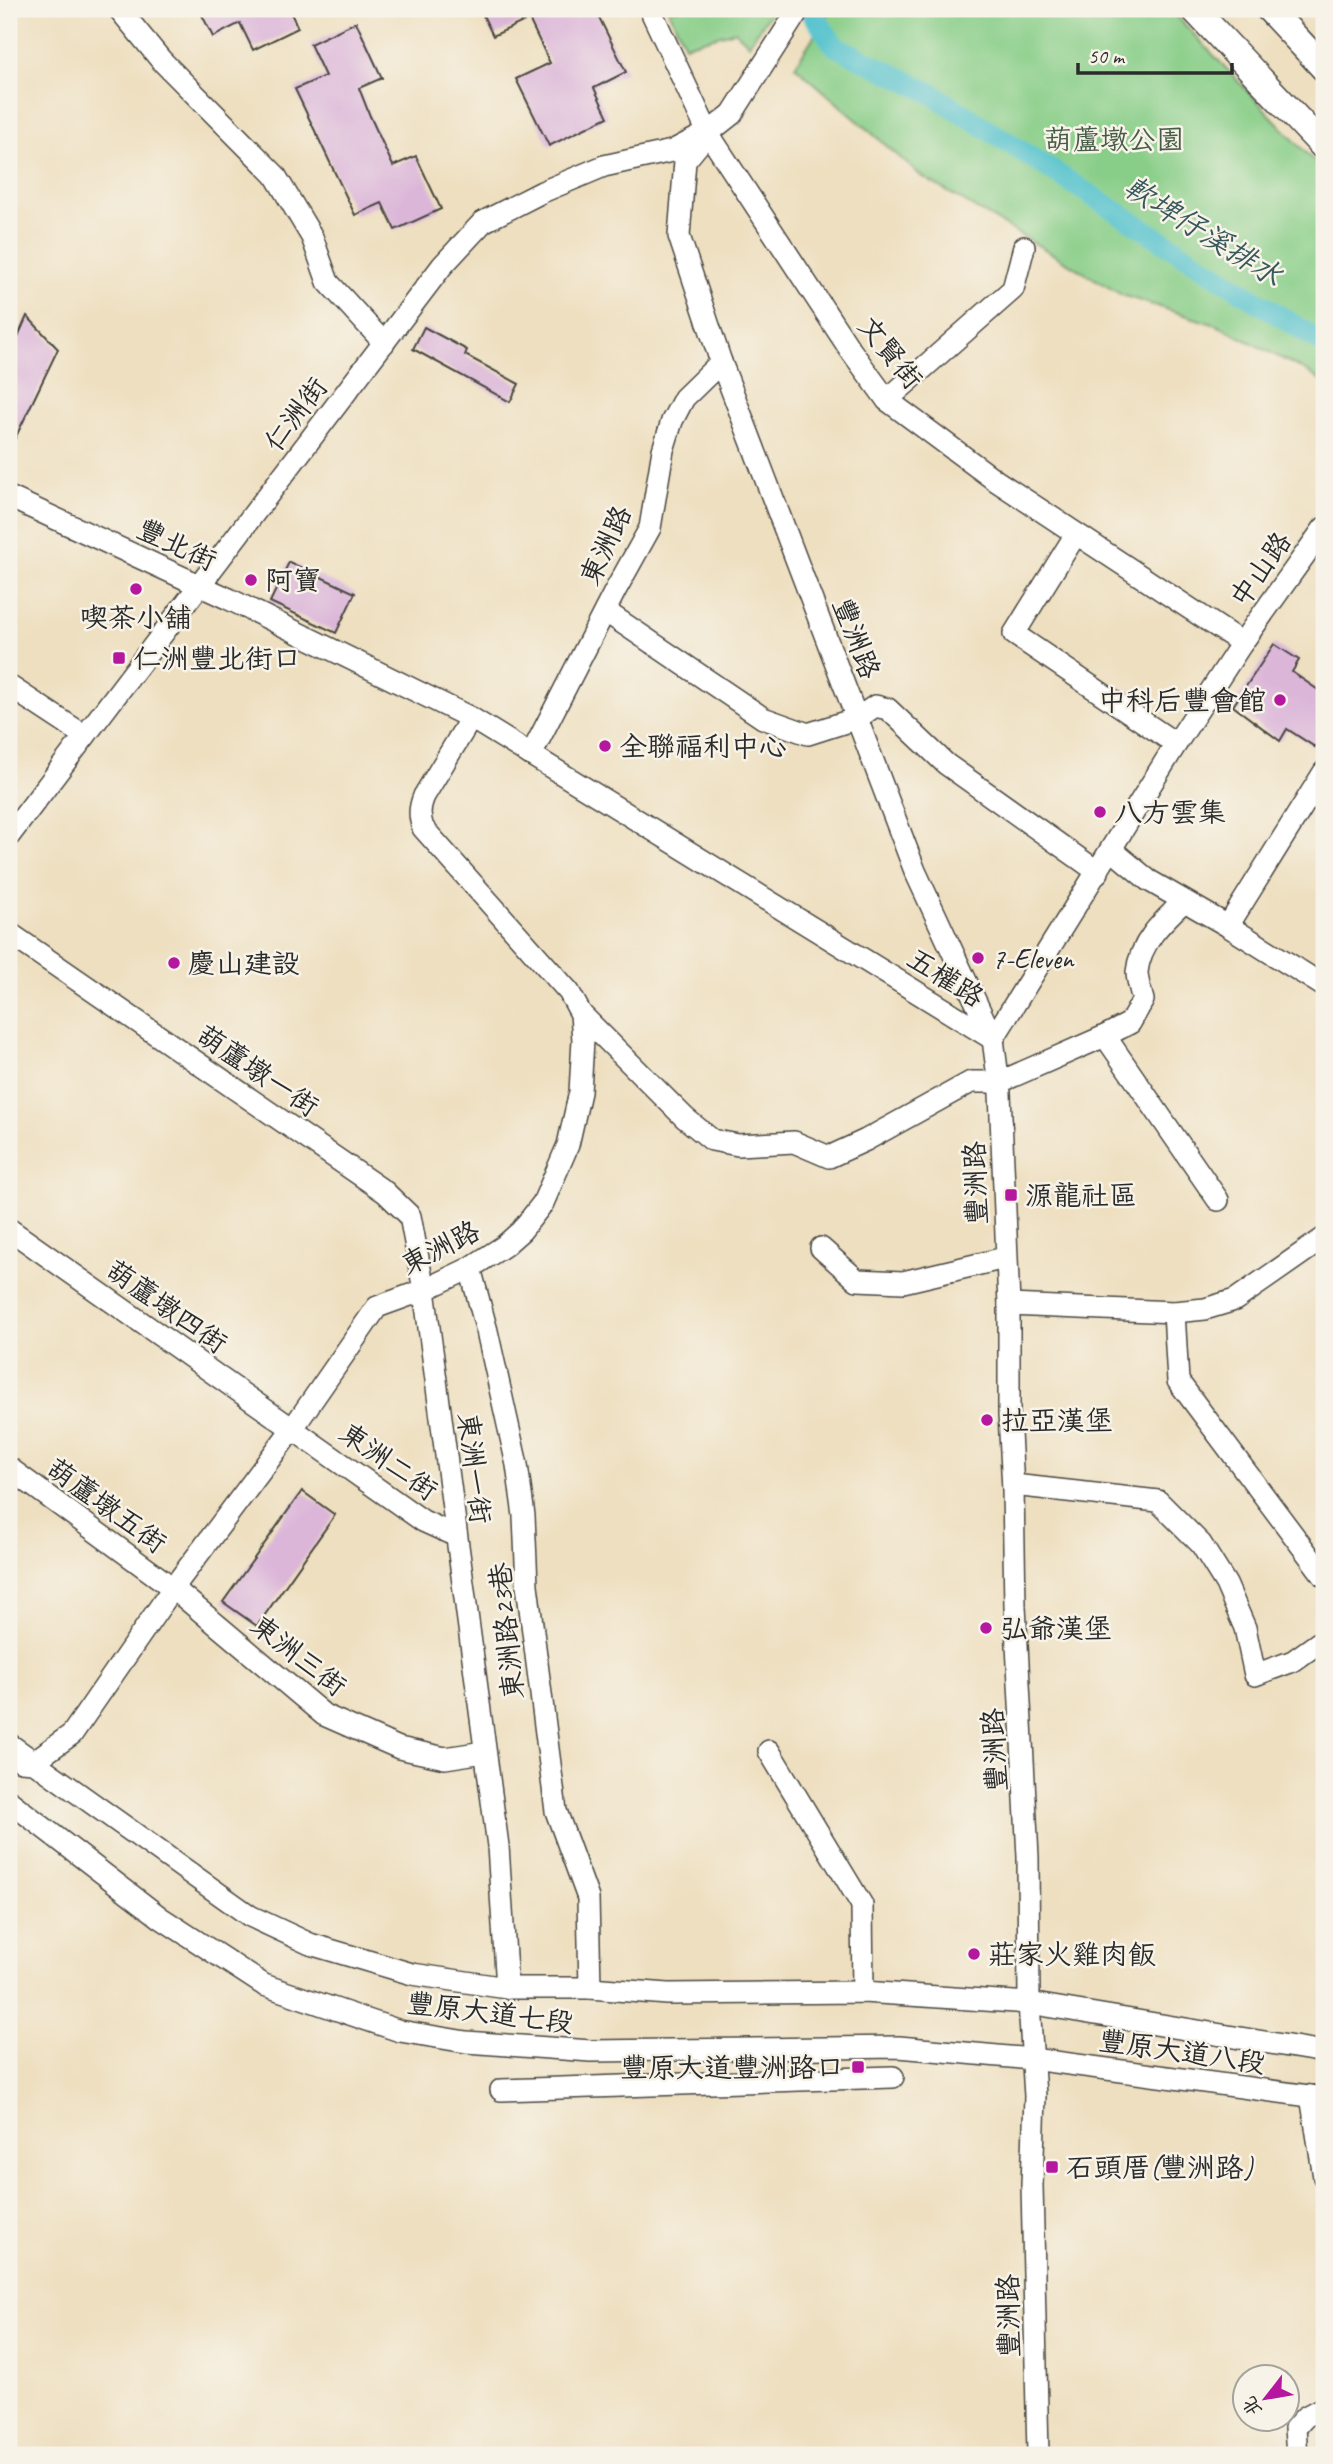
<svg xmlns="http://www.w3.org/2000/svg" width="1333" height="2464" font-family="Caveat,'LXGW WenKai TC',sans-serif">
<style>
.green{fill:#88ce88;stroke:#5a7c5a;stroke-width:2}
.lines{fill:none;stroke-linecap:round;stroke-linejoin:round}
.canal{stroke:#56c3ce;stroke-width:21}
.building{fill:#dbb6d9}
.minor-casing{stroke:#484641;stroke-width:24}
.major-casing{stroke:#484641;stroke-width:29}
.minor{stroke:#fff;stroke-width:21}
.major{stroke:#fff;stroke-width:26}
.poi-dot{fill:#b5179e;stroke:#f7f3e8;stroke-width:2.5}
.labels{text-anchor:middle;stroke-width:5;stroke-linejoin:round;paint-order:stroke}
.park-label{font-size:28px;fill:#475c47;stroke:#f7f3e8}
.street-label{font-size:28px;fill:#2b2b2b;stroke:#f7f3e8}
.poi-label{font-size:28px;fill:#2b2b2b;stroke:#f7f3e8;text-anchor:start}
.water-label{font-size:30px;font-style:italic;fill:#38595c;stroke:#f7f3e8}
</style>
<rect width="100%" height="100%" fill="#f7f3e8"/>
<filter id="ink" filterUnits="userSpaceOnUse"><feTurbulence type="fractalNoise" baseFrequency=".0143" numOctaves="2"/><feDisplacementMap in="SourceGraphic" scale="14" xChannelSelector="R" yChannelSelector="G"/><feConvolveMatrix kernelMatrix="1 2 1 2 8 2 1 2 1" color-interpolation-filters="sRGB"/></filter>
<filter id="wash" filterUnits="userSpaceOnUse"><feTurbulence type="fractalNoise" baseFrequency=".00686" numOctaves="4" result="noise"/><feDisplacementMap in="SourceGraphic" scale="28" xChannelSelector="R" yChannelSelector="G"/><feGaussianBlur stdDeviation="1.57" result="paint"/><feColorMatrix in="noise" values="0 0 0 0 0 0 0 0 0 0 0 0 0 0 0 0 0 1.4 0 .05"/><feComposite in="paint" operator="in"/></filter>
<g filter="url(#wash)">
<rect width="100%" height="100%" fill="#eedfc0"/>
<!-- green -->
<g class="green">
<path d="M668,9H773L749,44L735,31L685,45Z"/>
<path d="M831,9H1170L1324,172V383L1310,373L1219,326L1122,295L921,176L795,66Z"/>
</g>
<g class="lines">
<!-- canal -->
<path class="canal" d="M809,9L835,46L929,92L1324,344"/>
</g>
<g id="blocks">
<!-- building -->
<g class="building">
<path d="M199,9H289L298,28L253,50L240,23L213,37Z"/>
<path d="M480,9H595L626,72L594,88L608,117L549,146L516,79L550,63L529,19L493,36Z"/>
<path d="M356,22L382,78L359,88L370,116L393,166L416,156L441,209L395,230L382,203L355,215L295,89L325,76L310,44Z"/>
<path d="M27,316L58,349L9,451V357Z"/>
<path d="M424,327L467,350L465,355L519,384L510,402L413,349Z"/>
<path d="M289,562L355,593L336,633L270,602Z"/>
<path d="M1274,644L1299,660L1292,672L1324,694V733L1315,747L1287,729L1280,741L1233,706Z"/>
<path d="M302,1491L335,1515L257,1626L223,1602Z"/>
</g>
</g>
</g>
<g filter="url(#ink)">
<use href="#blocks" fill-opacity="0" stroke="#484641" stroke-width="2"/>
<g class="lines">
<defs>
<g id="minor">
<path d="M119,9L161,60L275,175L312,237L328,282L384,343"/>
<path d="M650,9L708,133L849,348L887,400L995,480L1242,643"/>
<path d="M799,9L732,114L708,133L685,161L679,236L721,362L915,871L993,1039L1000,1093L1009,1305V1414L1013,1489L1015,1606L1028,1857L1029,2003L1035,2096L1032,2185L1038,2455"/>
<path d="M887,400L1013,289L1024,247"/>
<path d="M9,497L229,599L471,718L993,1039"/>
<path d="M1076,534L1014,634L1176,744"/>
<path d="M605,611L763,718L808,734L858,718L875,706L888,709L946,764L1098,872"/>
<path d="M9,686L85,736"/>
<path d="M531,755L615,591L650,528L663,450L672,421L684,398L721,362"/>
<path d="M9,836L442,266L483,222L542,192L604,166L672,151L699,137"/>
<path d="M1112,850L1148,880L1228,926L1324,986"/>
<path d="M1228,926L1324,772"/>
<path d="M9,933L385,1192L410,1216L424,1290L498,1846L507,1988"/>
<path d="M581,1014L685,1118L712,1140L738,1145L794,1142L829,1157L866,1140L971,1082H1000L1105,1036L1130,1023L1143,1000C1141,992 1137,981 1137,972C1140,942 1163,921 1183,902"/>
<path d="M1105,1036L1218,1200"/>
<path d="M993,1039L1176,744L1242,643L1324,528"/>
<path d="M9,1229L423,1521L456,1536"/>
<path d="M821,1248L857,1280L903,1282L1005,1258"/>
<path d="M470,1268L487,1331L517,1465L524,1516L527,1585L556,1811L588,1898L590,1988"/>
<path d="M1009,1305L1174,1312L1205,1309L1235,1300L1324,1238"/>
<path d="M1174,1312L1178,1381L1324,1576"/>
<path d="M9,1468L173,1588L324,1715L399,1748L445,1758L484,1752"/>
<path d="M1013,1485L1158,1501L1201,1544L1226,1584L1245,1628L1255,1675L1293,1661L1324,1639"/>
<path d="M9,1744L250,1916L310,1944L412,1974L507,1988H590L668,1994L863,1992L1029,2003L1324,2052"/>
<path d="M769,1751L862,1905L863,1992"/>
<path d="M21,1761L33,1762L72,1734L173,1588L293,1428L377,1307L424,1290L470,1268L504,1246L521,1231L543,1203L568,1145L580,1092L583,1040L581,1014L569,992L423,828C419,816 419,808 424,796L471,718"/>
<path d="M9,1801L161,1918L264,1985L400,2031L466,2042L591,2051L899,2047L1032,2059L1324,2098"/>
<path d="M501,2090L893,2077"/>
<path d="M1311,2096L1324,2177"/>
<path d="M1297,2455L1295,2428L1305,2417L1324,2407"/>
</g>
<g id="major">
<path d="M1194,9L1324,147"/>
<path d="M1269,9L1324,68"/>
</g>
</defs>
<!-- minor casing -->
<use href="#minor" class="minor-casing"/>
<!-- major casing -->
<use href="#major" class="major-casing"/>
<!-- minor -->
<use href="#minor" class="minor"/>
<!-- major -->
<use href="#major" class="major"/>
</g>
</g>
<!-- markers -->
<g class="poi-dot">
<circle cx="251" cy="580" r="7"/>
<circle cx="136" cy="589" r="7"/>
<rect x="112" y="651" width="14" height="14" rx="3.5"/>
<circle cx="1280" cy="700" r="7"/>
<circle cx="605" cy="746" r="7"/>
<circle cx="1100" cy="812" r="7"/>
<circle cx="978" cy="958" r="7"/>
<circle cx="174" cy="963" r="7"/>
<rect x="1004" y="1188" width="14" height="14" rx="3.5"/>
<circle cx="987" cy="1420" r="7"/>
<circle cx="986" cy="1628" r="7"/>
<circle cx="974" cy="1954" r="7"/>
<rect x="851" y="2060" width="14" height="14" rx="3.5"/>
<rect x="1045" y="2160" width="14" height="14" rx="3.5"/>
</g>
<g class="labels">
<!-- park labels -->
<g class="park-label">
<text x="1114" y="149">葫蘆墩公園</text>
</g>
<!-- street labels -->
<g class="street-label">
<text transform="translate(891 352) rotate(51)" y="10">文賢街</text>
<text transform="translate(295 414) rotate(-53)" y="10">仁洲街</text>
<text transform="translate(177 544) rotate(25)" y="10">豐北街</text>
<text transform="translate(605 545) rotate(-65)" y="10">東洲路</text>
<text transform="translate(1260 569) rotate(-55)" y="10">中山路</text>
<text transform="translate(857 638) rotate(69)" y="10">豐洲路</text>
<text transform="translate(946 977) rotate(32)" y="10">五權路</text>
<text transform="translate(258 1070) rotate(34)" y="10">葫蘆墩一街</text>
<text transform="translate(975 1183) rotate(-92)" y="10">豐洲路</text>
<text transform="translate(440 1247) rotate(-27)" y="10">東洲路</text>
<text transform="translate(167 1306) rotate(35)" y="10">葫蘆墩四街</text>
<text transform="translate(389 1461) rotate(35)" y="10">東洲二街</text>
<text transform="translate(475 1468) rotate(83)" y="10">東洲一街</text>
<text transform="translate(107 1505) rotate(36)" y="10">葫蘆墩五街</text>
<text transform="translate(506 1631) rotate(-96)" y="10">東洲路23巷</text>
<text transform="translate(299 1655) rotate(38)" y="10">東洲三街</text>
<text transform="translate(994 1750) rotate(-93)" y="10">豐洲路</text>
<text transform="translate(490 2012) rotate(7)" y="10">豐原大道七段</text>
<text transform="translate(1182 2051) rotate(8)" y="10">豐原大道八段</text>
<text transform="translate(1008 2316) rotate(-91)" y="10">豐洲路</text>
</g>
<!-- poi labels -->
<g class="poi-label">
<text x="265" y="590">阿寶</text>
<text x="136" y="627" text-anchor="middle">喫茶小舖</text>
<text x="133" y="668">仁洲豐北街口</text>
<text x="1266" y="710" text-anchor="end">中科后豐會館</text>
<text x="619" y="756">全聯福利中心</text>
<text x="1114" y="822">八方雲集</text>
<text x="992" y="968">7-Eleven</text>
<text x="188" y="973">慶山建設</text>
<text x="1025" y="1205">源龍社區</text>
<text x="1001" y="1430">拉亞漢堡</text>
<text x="1000" y="1638">弘爺漢堡</text>
<text x="988" y="1964">莊家火雞肉飯</text>
<text x="844" y="2077" text-anchor="end">豐原大道豐洲路口</text>
<text x="1066" y="2177">石頭厝(豐洲路)</text>
</g>
<!-- water labels -->
<g class="water-label">
<text transform="translate(1203 231) rotate(32)" y="10">軟埤仔溪排水</text>
</g>
</g>
<!-- margin -->
<rect width="1333" height="2464" fill="none" stroke="#f7f3e8" stroke-width="35"/>
<!-- north arrow -->
<g transform="translate(1266 2398) rotate(239)"><circle r="33" fill="#f7f3e8" stroke="#a5a39c" stroke-width="2"/>
<path d="M0-5L12 26L0 18L-12 26Z" fill="#b5179e"/>
<text y="-10" font-size="19" font-weight="bold" text-anchor="middle" fill="#2b2b2b">北</text>
</g>
<!-- scale -->
<path d="M1078 63v10h154v-10" fill="none" stroke="#2b2b2b" stroke-width="3.5"/>
<text x="1088" y="63" font-size="21" fill="#2b2b2b" stroke="#f7f3e8" stroke-width="5" paint-order="stroke">50 m</text>
</svg>
